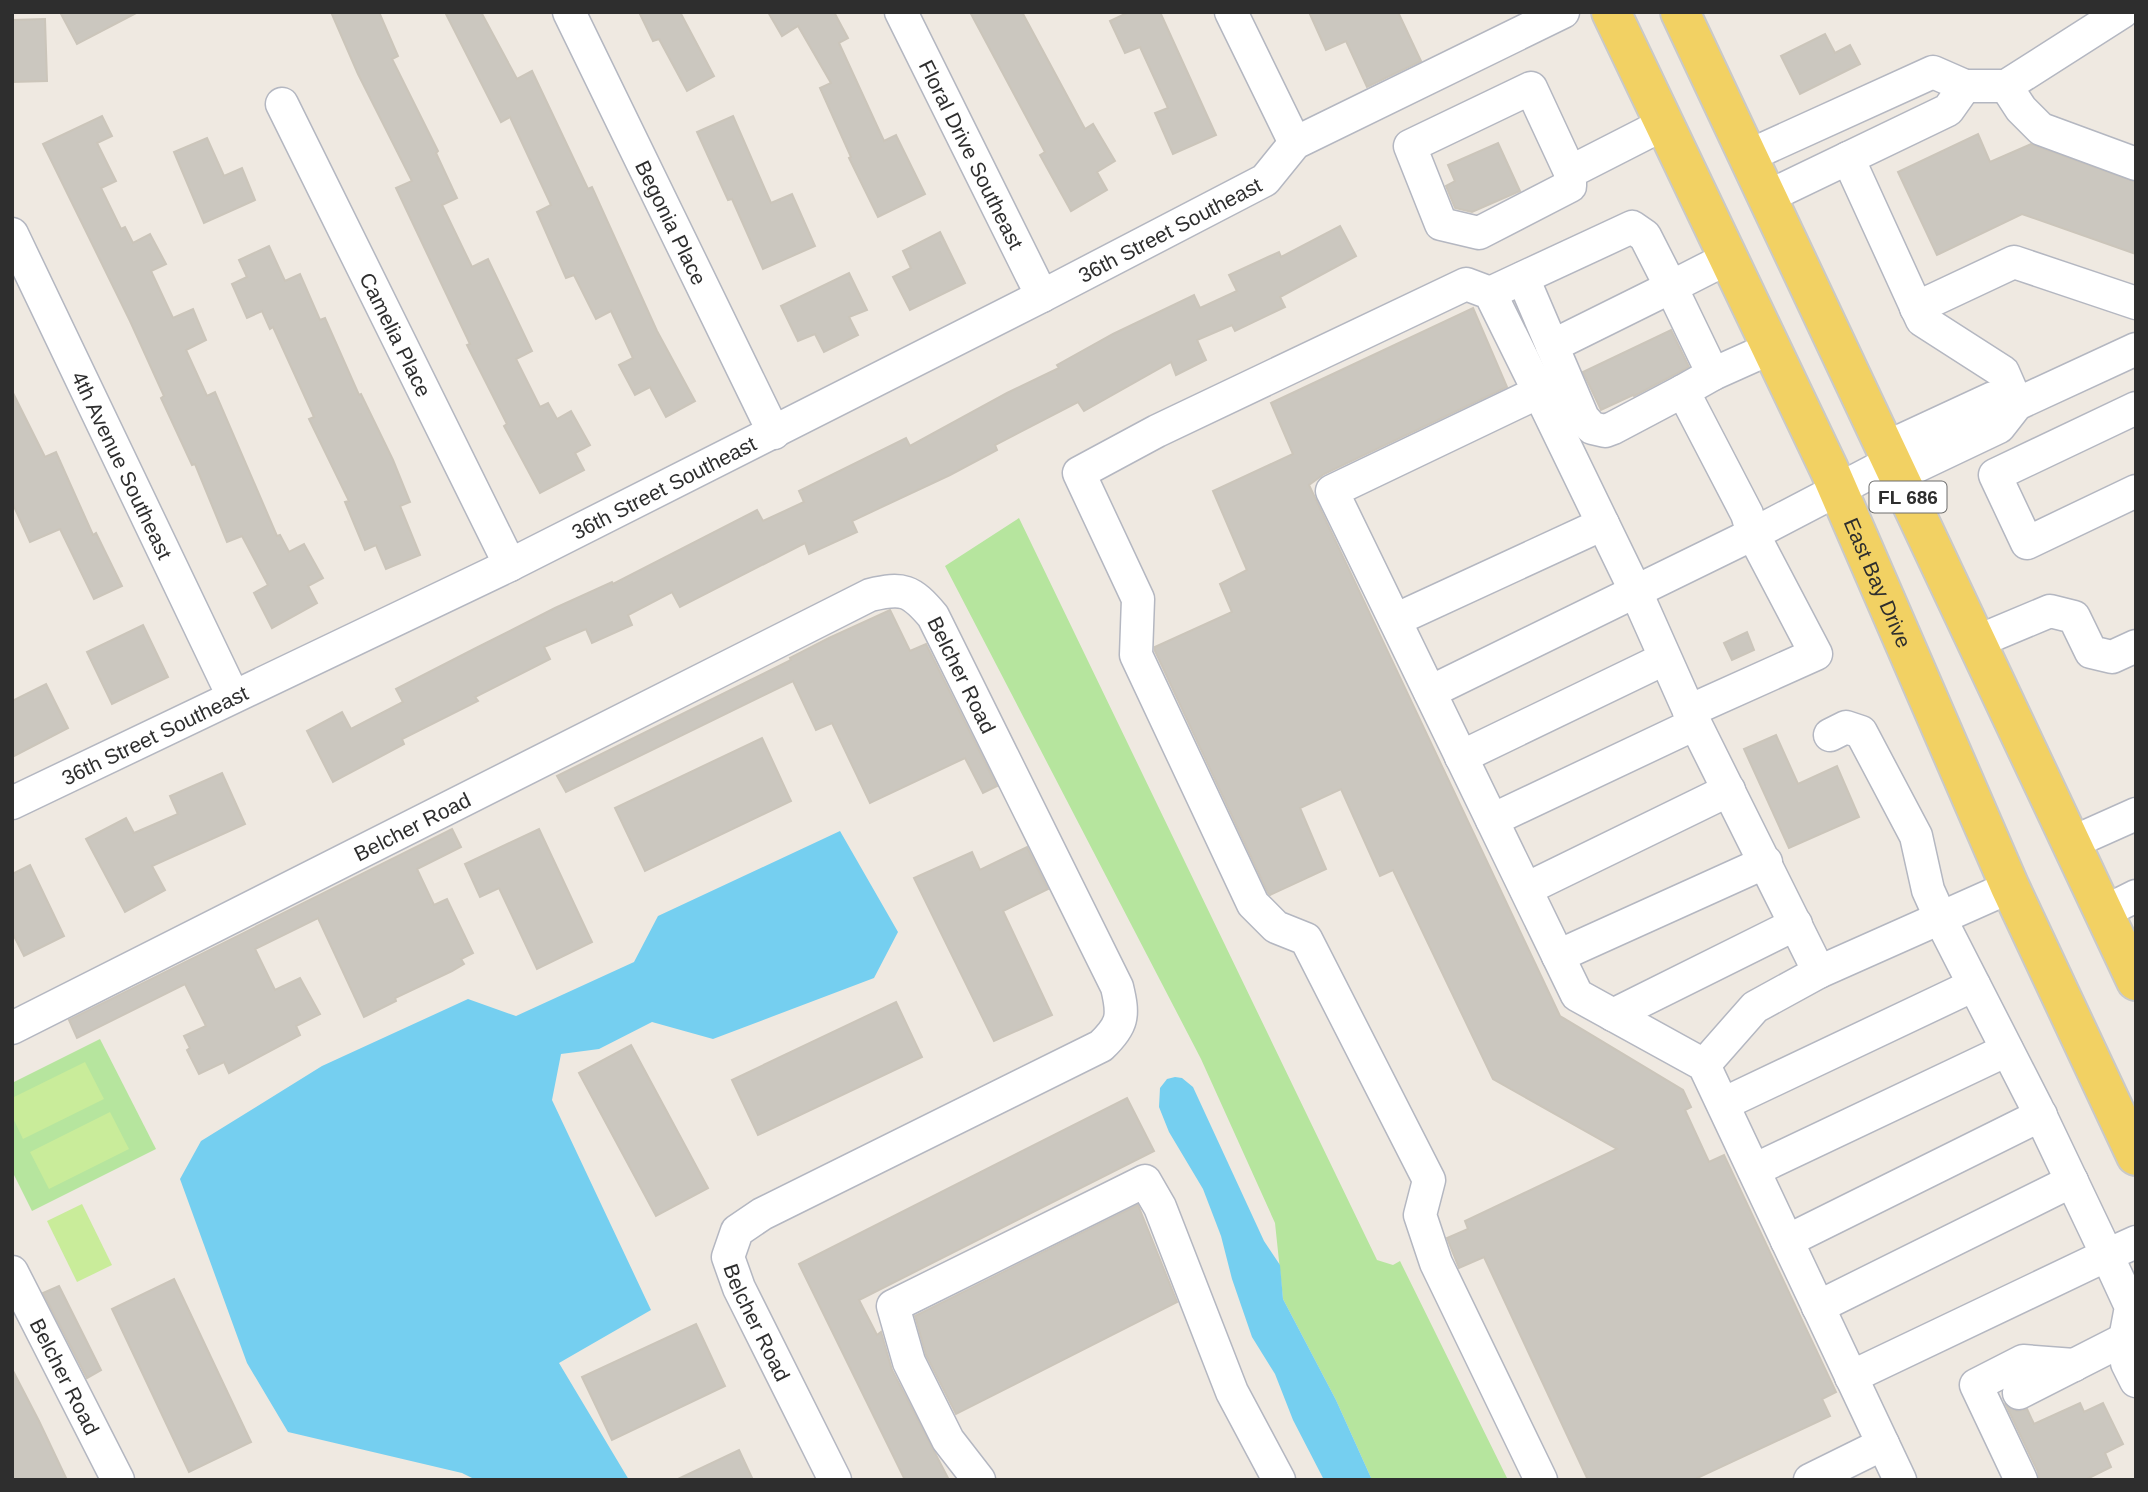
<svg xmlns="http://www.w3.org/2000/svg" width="2148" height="1492" font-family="Helvetica,sans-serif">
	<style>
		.green { fill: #b6e59e }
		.pitch { fill: #c9ec9a }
		.water { fill: #75cff0 }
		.building { fill: #cbc7bf; stroke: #cbc5ba; stroke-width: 2 }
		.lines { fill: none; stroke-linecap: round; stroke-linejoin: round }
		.minor-casing { stroke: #b4b7c1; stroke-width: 35 }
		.major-casing { stroke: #c9c9c9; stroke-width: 42 }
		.minor { stroke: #fff; stroke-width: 32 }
		.major { stroke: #f2d163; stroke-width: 38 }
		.labels { text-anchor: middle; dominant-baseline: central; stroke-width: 6; stroke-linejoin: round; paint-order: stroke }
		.shield { fill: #fff; stroke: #6d6d6d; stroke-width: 2 }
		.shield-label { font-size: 19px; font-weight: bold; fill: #2e2e2e }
		.street-label { font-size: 21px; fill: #2e2e2e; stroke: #fff }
	</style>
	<rect width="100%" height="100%" fill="#efe9e1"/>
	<g class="green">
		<path d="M1019,518L1377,1260L1393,1265L1400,1261L1508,1480H1372L1336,1400L1283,1299L1275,1223L1201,1059L945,566Z"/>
		<path d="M100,1039L156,1149L32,1211L12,1171V1083Z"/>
	</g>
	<g class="pitch">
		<path d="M85,1062L104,1099L23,1139L12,1116V1098Z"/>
		<path d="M110,1112L129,1149L49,1189L30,1152Z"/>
		<path d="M82,1204L112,1265L77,1282L47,1221Z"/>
	</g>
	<g class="water">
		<path d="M840,831L898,932L874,978L713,1039L652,1022L599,1049L561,1054L552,1100L651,1310L559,1363L629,1480H476L462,1473L288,1432L247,1363L180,1179L201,1141L322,1066L468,999L516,1016L634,962L658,916Z"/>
		<path d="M1175,1077L1182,1078L1193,1087L1264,1241L1280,1265L1283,1299L1336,1400L1372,1480H1324L1293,1420L1275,1374L1252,1337L1232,1279L1221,1236L1203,1189L1169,1132L1159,1107L1160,1088L1167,1079Z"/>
	</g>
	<g class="building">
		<path d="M60,12H138L77,44Z"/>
		<path d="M331,12H379L398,56L392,59L438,151L436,153L457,198L442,205L472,267L488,259L532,351L516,359L540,407L548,403L557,419L571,411L590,445L575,453L584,470L540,493L504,426L507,424L467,345L470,344L396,188L412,181L358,74Z"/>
		<path d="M445,12H481L517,79L532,71L588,189L592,187L657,331L695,401L666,417L650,387L635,395L619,365L633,358L611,311L596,319L574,275L566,278L537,212L551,205L510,117L501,122Z"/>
		<path d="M639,12H680L714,76L687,91L659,39L653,41Z"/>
		<path d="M768,12H834L848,38L839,43L884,141L896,135L925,194L878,217L849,158L851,157L820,88L831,83L798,26L782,36Z"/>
		<path d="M970,12H1022L1085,129L1093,124L1115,161L1097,172L1107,190L1071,211L1040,155L1045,152Z"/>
		<path d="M1129,12H1160L1216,135L1173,154L1155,113L1168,108L1140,47L1125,53L1110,21Z"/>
		<path d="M1309,12H1398L1421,61L1367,87L1346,41L1326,50Z"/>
		<path d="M45,19L47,81L12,82V20Z"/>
		<path d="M1825,34L1835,53L1850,45L1860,64L1800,94L1781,56Z"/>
		<path d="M102,116L112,136L97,143L116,181L101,188L121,229L125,227L133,243L150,234L166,264L151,271L173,318L193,309L206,340L186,350L207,396L215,392L277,536L280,535L289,552L304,544L323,578L308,586L317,603L272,628L254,593L268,585L242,536L227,542L195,464L192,465L161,398L164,396L130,321L43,144Z"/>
		<path d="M733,116L771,203L792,194L815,246L763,269L732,199L728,200L697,132Z"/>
		<path d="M1978,134L1990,162L2031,144L2136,182V254L2022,214L1937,255L1898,172Z"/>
		<path d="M207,138L224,176L242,168L255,200L204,223L174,152Z"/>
		<path d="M1498,143L1520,191L1472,212L1455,208L1446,186L1455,181L1448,165Z"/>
		<path d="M1340,226L1356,256L1280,297L1285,307L1235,331L1232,325L1197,340L1206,360L1176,375L1171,362L1084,411L1078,402L995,445L997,450L950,475L852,521L857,532L809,554L805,543L680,607L672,592L628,615L632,625L592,643L586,629L544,647L550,659L475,697L478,701L402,739L404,744L333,782L307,731L342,712L351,729L403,702L396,689L476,648L555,608L612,582L613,584L757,510L763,521L804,502L799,491L906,438L910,446L1007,393L1059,368L1057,365L1113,334L1194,295L1200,308L1237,291L1229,275L1279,252L1281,257Z"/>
		<path d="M940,232L965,283L910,310L893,277L911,268L903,251Z"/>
		<path d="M269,246L285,281L300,274L320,320L325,318L359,395L361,394L393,460L410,502L400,506L420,555L386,569L376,545L365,550L345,502L349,501L309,419L314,417L273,327L270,329L262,311L247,318L232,284L247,277L239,260Z"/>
		<path d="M849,273L867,310L849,317L858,335L824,352L815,334L798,341L781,306Z"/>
		<path d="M1473,308L1507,387L1324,474L1309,485L1560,1016L1683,1090L1691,1107L1685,1110L1709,1162L1724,1155L1836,1392L1822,1399L1830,1416L1693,1480H1588L1484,1257L1459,1268L1447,1238L1468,1229L1465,1221L1617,1149L1493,1079L1393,870L1380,876L1341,789L1300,808L1326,869L1270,895L1268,893L1155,651V647L1232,612L1220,584L1247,570L1213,491L1293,454L1271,403Z"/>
		<path d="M1671,330L1689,367L1634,396L1633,395L1601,410L1583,372Z"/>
		<path d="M12,391L45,457L56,452L93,535L96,533L122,586L94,599L60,529L30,542L12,502Z"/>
		<path d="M890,610L910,651L926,644L997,786L983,793L965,758L870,803L832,723L816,730L793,681L566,792L557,776L791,660L790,658L829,638Z"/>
		<path d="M143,625L168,677L112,704L87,652Z"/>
		<path d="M1747,632L1754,650L1732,660L1724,643Z"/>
		<path d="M46,684L68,728L12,757V701Z"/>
		<path d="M1776,735L1798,784L1837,766L1859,817L1789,848L1744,749Z"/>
		<path d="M762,738L791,801L645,871L615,808Z"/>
		<path d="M222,773L245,824L152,866L165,890L125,912L86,839L126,818L134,833L178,814L170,796Z"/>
		<path d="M452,829L461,847L417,869L434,905L447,899L473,953L461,959L464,964L452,971L395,998L396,1001L364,1017L318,918L255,949L275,990L300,978L320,1014L296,1026L300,1035L229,1073L224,1062L199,1074L187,1050L190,1048L184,1036L206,1026L185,984L77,1038L69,1020Z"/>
		<path d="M539,829L592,942L537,969L499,888L480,897L465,864Z"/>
		<path d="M1027,847L1048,889L1003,911L1052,1015L994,1041L914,878L972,852L980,870Z"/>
		<path d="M30,865L64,936L24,956L12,932V874Z"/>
		<path d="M896,1002L922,1057L758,1135L732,1080Z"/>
		<path d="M631,1045L708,1188L656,1216L579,1073Z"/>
		<path d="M1127,1098L1154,1151L859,1300L877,1335L881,1332L892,1370L949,1480H905L799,1264Z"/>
		<path d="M1138,1205L1177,1302L956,1414L926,1355L915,1316Z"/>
		<path d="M174,1279L251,1442L189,1472L112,1309Z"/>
		<path d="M59,1286L101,1370L87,1378L43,1293Z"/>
		<path d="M696,1324L725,1386L612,1440L582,1377Z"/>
		<path d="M12,1369L39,1421L67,1480H12Z"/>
		<path d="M2080,1403L2084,1412L2103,1403L2123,1444L2105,1453L2111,1467L2085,1480H2039L2038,1472L2006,1405L2017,1411L2027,1409L2034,1424Z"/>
		<path d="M739,1450L753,1480H676Z"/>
	</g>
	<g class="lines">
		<g class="minor-casing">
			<g id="minor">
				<path id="s1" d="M569,12L774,433"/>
				<path id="s2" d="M901,12L1042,296"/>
				<path d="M1231,12L1295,143"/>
				<path d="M1965,86H2006L2122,12"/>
				<path d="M2006,86L2021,109L2041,129L2136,164"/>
				<path id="s3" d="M282,104L510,565"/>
				<path d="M1748,156L1933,72L1965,86L1948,110L1767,197"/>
				<path d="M1848,158L1922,320L2003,372L2017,404"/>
				<path d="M1570,172V186L1479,233L1441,224L1410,146L1531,88L1570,172L1664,124"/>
				<path id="s4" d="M12,234L233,696"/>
				<path d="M1523,278L1583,418L1592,428L1605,431L1613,428L1683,391"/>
				<path d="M1490,293L1632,227L1645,236L1671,287L1552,346"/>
				<path d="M1916,308L2014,262L2136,303"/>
				<path d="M1713,374L1671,287L1728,258"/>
				<path d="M1539,392L1636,592L1689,711L1816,654L1753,534L1891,462"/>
				<path d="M2136,408L1995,475L2027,543L2136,491"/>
				<path d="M1885,448L1993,398L2017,404"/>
				<path d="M1898,475L1999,427L2017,404L2136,349"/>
				<path d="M1395,620L1603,524"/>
				<path d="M1976,642L2050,611L2074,617L2091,652L2112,657L2136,646"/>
				<path d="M1430,692L1753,534L1747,514L1683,391L1713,374L1771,348"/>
				<path d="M1689,711L1819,972L2010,887"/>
				<path d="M1830,735L1846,727L1861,732L1916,836L1928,890L1946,930L2036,1106L2107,1255L1851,1377"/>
				<path d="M1461,757L1664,659"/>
				<path id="s5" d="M12,803L510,565L1042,296L1265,180L1295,143L1563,12"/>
				<path d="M1492,820L1695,724"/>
				<path d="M2071,843L2136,814"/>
				<path d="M1526,889L1729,790"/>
				<path d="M2104,912L2136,896"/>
				<path d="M1558,956L1766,862"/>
				<path d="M1613,1015L1796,924"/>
				<path id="s6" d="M12,1028L870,595C903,587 911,590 933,616L1117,987C1124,1016 1123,1025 1101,1046L762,1214L737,1231L728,1257L739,1288L835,1480"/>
				<path d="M1704,1065L1755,1007L1819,972"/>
				<path d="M1723,1104L1974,985"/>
				<path d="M1754,1170L2007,1050"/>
				<path d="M1787,1241L2041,1115"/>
				<path d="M2136,1242L2107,1255L2131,1307L2125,1339L2127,1363L2136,1381"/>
				<path id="s7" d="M12,1272L118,1480"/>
				<path d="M1818,1307L2072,1181"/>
				<path d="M2019,1393L2125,1339"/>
				<path d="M979,1480L948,1440L909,1362L893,1306L1145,1181L1160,1207L1232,1392L1279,1480"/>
				<path d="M1541,1480L1436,1263L1420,1215L1429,1180L1306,939L1276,927L1253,904L1136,655L1138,599L1079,473L1157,431L1466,284L1490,293L1539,392L1332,491L1577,995L1704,1065L1900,1480"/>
				<path d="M1810,1480L1883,1444"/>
				<path d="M2021,1480L1976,1385L2023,1361L2074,1365"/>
			</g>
		</g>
		<g class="major-casing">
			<g id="major">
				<path id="s8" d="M1611,12L1829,469L2010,887L2136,1156"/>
				<path d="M1680,12L2136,981"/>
			</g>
		</g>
		<use href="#minor" class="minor"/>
		<use href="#major" class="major"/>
	</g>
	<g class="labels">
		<rect class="shield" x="1869.5" y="481.5" width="77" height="31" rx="5"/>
		<g class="shield-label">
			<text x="1908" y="497">FL 686</text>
		</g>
		<g class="street-label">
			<text stroke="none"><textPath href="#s2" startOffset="159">Floral Drive Southeast</textPath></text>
			<text stroke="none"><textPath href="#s1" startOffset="234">Begonia Place</textPath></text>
			<text stroke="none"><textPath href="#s5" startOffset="1292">36th Street Southeast</textPath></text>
			<text stroke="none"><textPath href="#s3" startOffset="257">Camelia Place</textPath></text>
			<text stroke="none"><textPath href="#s4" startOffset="256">4th Avenue Southeast</textPath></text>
			<text stroke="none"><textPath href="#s5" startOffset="724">36th Street Southeast</textPath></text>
			<text stroke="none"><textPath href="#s8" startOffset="630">East Bay Drive</textPath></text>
			<text stroke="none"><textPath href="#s6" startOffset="1099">Belcher Road</textPath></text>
			<text stroke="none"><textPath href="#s5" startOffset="158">36th Street Southeast</textPath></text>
			<text stroke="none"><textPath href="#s6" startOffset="448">Belcher Road</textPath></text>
			<text stroke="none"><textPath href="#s6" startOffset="2021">Belcher Road</textPath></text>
			<text stroke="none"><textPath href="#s7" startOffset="117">Belcher Road</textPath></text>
		</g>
	</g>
	<rect width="2148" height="1492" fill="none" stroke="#2e2e2e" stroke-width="28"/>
</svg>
